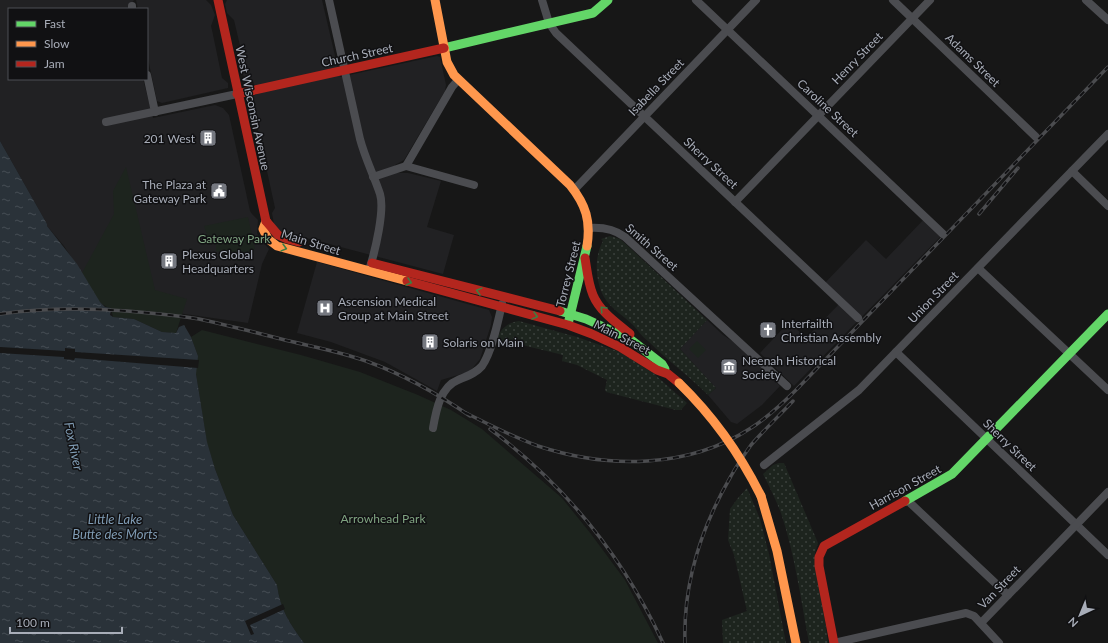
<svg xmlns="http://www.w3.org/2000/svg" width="1108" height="643" font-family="Lato,sans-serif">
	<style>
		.built { fill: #212123 }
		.grass { fill: url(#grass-dots) }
		.green { fill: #1d241e }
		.water { fill: url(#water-ripples) }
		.pier { fill: #171717 }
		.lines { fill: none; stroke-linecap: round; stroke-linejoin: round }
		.street { stroke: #4b4c50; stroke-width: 8 }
		.fast { stroke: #63d668; stroke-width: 9 }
		.slow { stroke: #ff974d; stroke-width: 9 }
		.jam { stroke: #b3261e; stroke-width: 9 }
		.rail-casing { stroke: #4b4c4f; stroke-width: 3.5 }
		.rail { stroke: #111113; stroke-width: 2; stroke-dasharray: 6; stroke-linecap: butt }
		.slow-bridge { stroke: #ff974d; stroke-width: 9 }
		.oneway { stroke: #3e7d42 }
		.labels { text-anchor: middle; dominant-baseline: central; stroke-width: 3; stroke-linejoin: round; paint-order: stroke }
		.street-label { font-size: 12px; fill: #a8adb8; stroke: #111113 }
		.poi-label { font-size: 12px; fill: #a8adb8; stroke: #111113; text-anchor: start }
		.park-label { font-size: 12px; fill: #7fa381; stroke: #111113 }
		.water-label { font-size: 13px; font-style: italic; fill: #7f9bb3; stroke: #111113 }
	</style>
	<defs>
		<pattern id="grass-dots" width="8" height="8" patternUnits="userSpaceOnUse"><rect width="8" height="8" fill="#1d241e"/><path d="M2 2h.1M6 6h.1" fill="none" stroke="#3b413d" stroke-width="1.8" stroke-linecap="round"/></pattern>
		<pattern id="water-ripples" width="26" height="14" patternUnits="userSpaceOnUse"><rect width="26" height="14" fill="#2a3239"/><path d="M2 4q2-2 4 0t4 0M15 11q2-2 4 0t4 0" fill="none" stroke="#464d54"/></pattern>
	</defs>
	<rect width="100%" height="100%" fill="#171717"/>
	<g class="built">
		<path d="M0,0H134L128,9H9V79H143L153,118L215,105L223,108L229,115L250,211L252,214L258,220L257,233L260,239L269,249L262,264L248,323L100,302L64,246L47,226V224L0,141Z"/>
		<path d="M136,0H206L211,5L215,15L211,26L212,30L222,78L228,83V88L162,103L157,101L147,54V9H138Z"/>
		<path d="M227,0H322L340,77L437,56L440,57L446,85L445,91L404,160L395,165L397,173H408L441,181L427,227L454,235L443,274L280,231L274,224L272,213L275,208L252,102L253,96L257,94L253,81L247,80L243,75V72L245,67L234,20L227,13L225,4Z"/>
		<path d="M926,217L943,234L794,386L760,353L789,322L806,338L841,302L823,285L866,240L886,259Z"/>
		<path d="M317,262L489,310L492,317L491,325L480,359L471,370L465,373L441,380L437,391L385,362L331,342L297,333Z"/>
		<path d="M707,320L723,335L740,346L780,386L762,405L737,424L731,422L708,395L716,388L680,349Z"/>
	</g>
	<g class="grass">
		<path d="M610,236L620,239L629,247L707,320L680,349L716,388L708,395C689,376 667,360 648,341C642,337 638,330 633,325C624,316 611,309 604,297C595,281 594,257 603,241L601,239Z"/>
		<path d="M519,321L577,337L620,352L653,373L687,403L681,410H676L606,392L605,389L607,380L577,365L562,361L563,355L510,342L509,348L497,345C496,332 507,322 519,321Z"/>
		<path d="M779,463H784L818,543L815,553L828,643H809C801,600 795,555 781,513C776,500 769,486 763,474L773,465Z"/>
		<path d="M747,488L760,519L769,554L786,643H723L722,620L747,611L734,555L728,540L730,509L738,498Z"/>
	</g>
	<g class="green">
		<path d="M126,167L155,290L187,299L176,333L162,332L134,319L113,317L111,308C97,306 89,285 82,273L114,214L113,191Z"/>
		<path d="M248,217L255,249L240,261L226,259L224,256L225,253L216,251V241L208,238L204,226Z"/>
		<path d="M202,330L301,355L360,372L418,395L451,410L482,429L562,498L591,534L625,580L658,643H304C290,624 280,609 277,585L233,515L215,469L207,443L196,374L0,345L198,356L191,337Z"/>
		<path d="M697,341L706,350L698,358L689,349Z"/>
	</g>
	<path class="water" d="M0,141L47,224V226L77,264L100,302L105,307L111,308L110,315L113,317L134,319L162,332L176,333L179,327L184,325L191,337L198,356L196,374L207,442L215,469L233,515L277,585C280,609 290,624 304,643H0Z"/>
	<g class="pier">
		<path d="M0,347L65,351V348L75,349V352L199,360L198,368L75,358L74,360L64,359V357L0,353Z"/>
		<path d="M283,604L285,609L250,625L254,634L251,635L245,621Z"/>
	</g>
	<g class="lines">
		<g class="street">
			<path d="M329,0L360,139C365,158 374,176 380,194C385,210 375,251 370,267"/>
			<path d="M542,0L549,23L556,33L858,318"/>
			<path d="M696,0L943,234"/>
			<path d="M893,0L1036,137"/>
			<path d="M1086,0L1108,20"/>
			<path d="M132,6V9"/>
			<path d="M147,75L155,112"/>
			<path d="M106,122L237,94"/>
			<path d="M406,166L474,185"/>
			<path d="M1072,171L1108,206"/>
			<path d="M373,177L406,166L452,87L458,80"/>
			<path d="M574,190L756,0"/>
			<path d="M735,202L930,0"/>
			<path d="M589,228C603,227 614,229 625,237L787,386"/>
			<path d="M978,268L1108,390"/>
			<path d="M896,352L1108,555"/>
			<path d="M433,428C436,411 440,387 458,380C467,376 475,374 482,366C492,352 498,321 502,304"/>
			<path d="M764,465L859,390L1108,134"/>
			<path d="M907,500L1008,595"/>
			<path d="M981,623L1108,492"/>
			<path d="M834,643L966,613L974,616L999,643"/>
		</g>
		<g class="fast">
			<path d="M444,48L593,13L608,0"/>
			<path d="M560,311L586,319L630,339L662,364L665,369"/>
			<path d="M568,324L587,246"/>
			<path d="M905,501L952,474L1108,314"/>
		</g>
		<g class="slow">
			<path d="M435,0L447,62L454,75L570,185C586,205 591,221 587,246"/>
			<path d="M266,221L263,229L268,239L277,246L407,281"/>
			<path d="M761,496L777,551L796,643"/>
		</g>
		<g class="jam">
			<path d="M218,0L266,221"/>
			<path d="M237,94L444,48"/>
			<path d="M266,221L278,235L287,239L299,242"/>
			<path d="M585,258C587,270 588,283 593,295C600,312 617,323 630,334"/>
			<path d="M372,263L560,311"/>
			<path d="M407,281L568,325L592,334L620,347L657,370L668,374L679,383"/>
			<path d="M834,643L819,566V557L824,546L905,501"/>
		</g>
		<g class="rail-casing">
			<g id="rail">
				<path d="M979,214L1018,168"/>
				<path d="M0,314C42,308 85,308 127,311C151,313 175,315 199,319C227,325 254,332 281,339C309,346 338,351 366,361C402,374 438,394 470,416"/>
				<path d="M466,413C490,425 513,437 538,446C608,469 688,469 751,428C768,417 783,403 797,389L1108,67"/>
				<path d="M490,429C565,485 624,558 663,643"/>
				<path d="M685,643C683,584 702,526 731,476C737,465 744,455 751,445C764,430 779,416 793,401"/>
			</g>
		</g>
		<use href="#rail" class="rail"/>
		<path class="slow-bridge" d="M679,383C714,417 739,452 761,496"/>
	</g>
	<defs><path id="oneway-chevron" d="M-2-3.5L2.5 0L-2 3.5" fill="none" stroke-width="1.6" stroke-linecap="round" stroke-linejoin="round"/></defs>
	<g class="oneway">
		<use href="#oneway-chevron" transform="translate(284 248) rotate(15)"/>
		<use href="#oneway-chevron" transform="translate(409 282) rotate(15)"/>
		<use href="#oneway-chevron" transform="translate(479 291) rotate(-165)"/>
		<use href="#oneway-chevron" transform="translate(603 309) rotate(-133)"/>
		<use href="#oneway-chevron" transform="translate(535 316) rotate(15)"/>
	</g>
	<defs>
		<g id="building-square" transform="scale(0.9)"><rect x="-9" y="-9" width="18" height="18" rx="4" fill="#757880" stroke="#111113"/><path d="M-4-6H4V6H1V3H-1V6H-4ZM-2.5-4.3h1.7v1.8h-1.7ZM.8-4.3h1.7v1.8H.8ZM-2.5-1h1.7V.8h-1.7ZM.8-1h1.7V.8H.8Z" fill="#fff"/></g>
		<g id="civic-square" transform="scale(0.9)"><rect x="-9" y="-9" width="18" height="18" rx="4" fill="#757880" stroke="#111113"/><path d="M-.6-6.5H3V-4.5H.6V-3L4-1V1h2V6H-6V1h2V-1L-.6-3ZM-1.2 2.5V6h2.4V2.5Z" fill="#fff"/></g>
		<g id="hospital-square" transform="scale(0.9)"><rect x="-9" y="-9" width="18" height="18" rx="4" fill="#757880" stroke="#111113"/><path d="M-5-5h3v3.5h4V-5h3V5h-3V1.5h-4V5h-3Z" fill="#fff"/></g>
		<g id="church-square" transform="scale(0.9)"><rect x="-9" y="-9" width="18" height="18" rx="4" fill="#757880" stroke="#111113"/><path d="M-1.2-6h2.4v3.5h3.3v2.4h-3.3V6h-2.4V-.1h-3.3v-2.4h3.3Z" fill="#fff"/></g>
		<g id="museum-square" transform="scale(0.9)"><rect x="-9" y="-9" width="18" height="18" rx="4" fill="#757880" stroke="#111113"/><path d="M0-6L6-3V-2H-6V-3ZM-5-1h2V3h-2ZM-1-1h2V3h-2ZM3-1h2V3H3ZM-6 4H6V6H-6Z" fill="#fff"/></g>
	</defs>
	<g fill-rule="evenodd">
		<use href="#building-square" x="208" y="138"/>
		<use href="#civic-square" x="219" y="191"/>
		<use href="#building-square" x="169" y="261"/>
		<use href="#hospital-square" x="325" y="308"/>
		<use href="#church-square" x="768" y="330"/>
		<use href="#building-square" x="430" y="342"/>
		<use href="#museum-square" x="729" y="367"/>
	</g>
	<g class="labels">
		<g class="street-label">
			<text transform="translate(357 55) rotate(-12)">Church Street</text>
			<text transform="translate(857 58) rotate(-46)">Henry Street</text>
			<text transform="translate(973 60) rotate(44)">Adams Street</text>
			<text transform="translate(656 87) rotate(-46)">Isabella Street</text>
			<text transform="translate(253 108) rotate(78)">West Wisconsin Avenue</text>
			<text transform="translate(828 108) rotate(43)">Caroline Street</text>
			<text transform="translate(711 163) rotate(43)">Sherry Street</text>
			<text transform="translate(311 242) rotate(17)">Main Street</text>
			<text transform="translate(652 247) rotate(41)">Smith Street</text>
			<text transform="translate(568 274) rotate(-76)">Torrey Street</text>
			<text transform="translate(933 297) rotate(-46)">Union Street</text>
			<text transform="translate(622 337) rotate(27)">Main Street</text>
			<text transform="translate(1010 445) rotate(44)">Sherry Street</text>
			<text transform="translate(905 487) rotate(-29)">Harrison Street</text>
			<text transform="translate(999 587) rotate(-46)">Van Street</text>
		</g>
		<g class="poi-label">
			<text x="195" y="138" text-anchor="end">201 West</text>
			<text x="206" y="184" text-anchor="end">The Plaza at<tspan x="206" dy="14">Gateway Park</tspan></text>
			<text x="182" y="254">Plexus Global<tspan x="182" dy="14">Headquarters</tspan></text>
			<text x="338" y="301">Ascension Medical<tspan x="338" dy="14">Group at Main Street</tspan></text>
			<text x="781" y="323">Interfailth<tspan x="781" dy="14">Christian Assembly</tspan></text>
			<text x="443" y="342">Solaris on Main</text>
			<text x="742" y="360">Neenah Historical<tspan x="742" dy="14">Society</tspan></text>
		</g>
		<g class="park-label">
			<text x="234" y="238">Gateway Park</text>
			<text x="383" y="518">Arrowhead Park</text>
		</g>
		<g class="water-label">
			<text transform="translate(74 446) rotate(78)">Fox River</text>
			<text x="115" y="519">Little Lake<tspan x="115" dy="15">Butte des Morts</tspan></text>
		</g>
	</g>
	<rect x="8" y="8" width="140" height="72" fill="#111113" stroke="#4d4f55"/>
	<rect x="16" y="21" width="20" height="6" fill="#63d668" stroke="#4d4f55"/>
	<text x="44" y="28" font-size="12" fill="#a8adb8">Fast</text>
	<rect x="16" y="41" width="20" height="6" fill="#ff974d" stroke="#4d4f55"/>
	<text x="44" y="48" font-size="12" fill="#a8adb8">Slow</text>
	<rect x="16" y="61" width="20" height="6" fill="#b3261e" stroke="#4d4f55"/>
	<text x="44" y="68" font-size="12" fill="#a8adb8">Jam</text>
	<g transform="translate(1080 615) rotate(224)" stroke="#111113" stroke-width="3" paint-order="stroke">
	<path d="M0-3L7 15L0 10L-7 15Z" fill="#a8adb8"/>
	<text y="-6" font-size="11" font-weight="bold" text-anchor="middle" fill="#a8adb8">N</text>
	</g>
	<path d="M10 627v6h112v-6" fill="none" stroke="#a8adb8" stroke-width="2"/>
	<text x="16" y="627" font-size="12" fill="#a8adb8" stroke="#111113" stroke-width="3" paint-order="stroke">100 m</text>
</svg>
